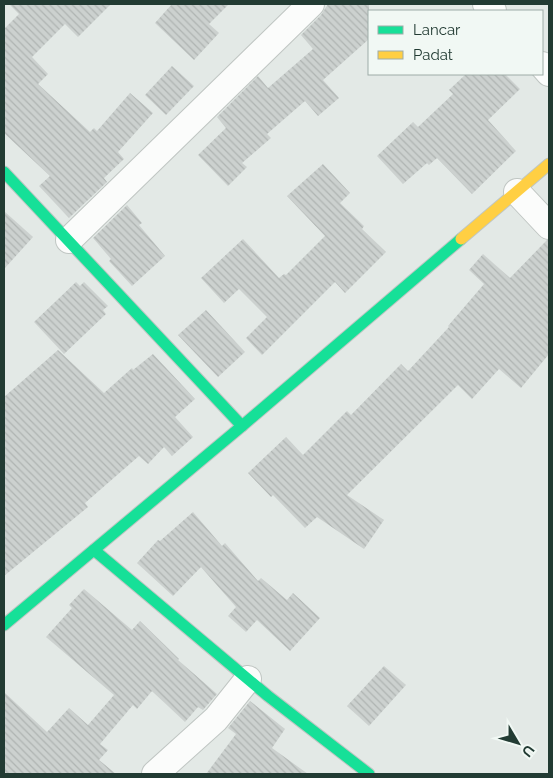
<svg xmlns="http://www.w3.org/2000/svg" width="553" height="778" font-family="Raleway,sans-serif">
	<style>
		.building { fill: url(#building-back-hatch) }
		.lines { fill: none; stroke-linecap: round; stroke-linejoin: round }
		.street-casing { stroke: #c0c6c3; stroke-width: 28 }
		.fast-casing { stroke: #bfc6c3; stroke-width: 13 }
		.slow-casing { stroke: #bfc6c3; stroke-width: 13 }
		.street { stroke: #fbfcfb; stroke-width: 26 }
		.fast { stroke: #16e098; stroke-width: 11 }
		.slow { stroke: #ffcf43; stroke-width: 11 }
	</style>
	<defs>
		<pattern id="building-back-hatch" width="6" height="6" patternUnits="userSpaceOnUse" patternTransform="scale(1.25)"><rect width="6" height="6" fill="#ccd1cf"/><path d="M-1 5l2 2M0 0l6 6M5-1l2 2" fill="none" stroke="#afb4b2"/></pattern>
	</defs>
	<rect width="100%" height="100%" fill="#e3e9e6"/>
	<g class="building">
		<path d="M9,4H111L78,37L65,24L32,57L48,74L38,84L90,132L94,128L97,131L130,93L153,113L118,152L124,159L104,178L107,182L69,218L39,186L50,176L4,133V29L19,14Z"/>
		<path d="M172,4H229L209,24L219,33L194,60L155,23Z"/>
		<path d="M328,4H369V39L323,80L339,98L318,116L305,101L267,134L271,138L242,163L247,167L228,186L198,155L226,128L217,117L258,76L268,88L313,49L301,35L321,15Z"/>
		<path d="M172,66L194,86L166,115L145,95Z"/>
		<path d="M466,74H505L520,89L488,120L516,151L472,194L437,158L429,165L427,163L403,184L377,156L413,122L418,127L453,94L449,90Z"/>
		<path d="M323,164L350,193L340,203L364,226L362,229L386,252L345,293L335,282L262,355L246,338L267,317L239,289L224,303L201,278L243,239L279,278L284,274L286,275L325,236L287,196Z"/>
		<path d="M127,205L142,223L139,225L165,256L132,286L109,261L111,259L93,238Z"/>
		<path d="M4,211L33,237L4,269Z"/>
		<path d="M547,240L549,241V354L521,388L499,369L472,399L458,385L347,495L384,520L364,549L317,517L305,528L273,495L271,497L248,473L286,437L303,455L347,411L351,415L401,364L408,371L449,327L448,326L484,284L469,270L483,254L510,278Z"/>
		<path d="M76,282L80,286L84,282L108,306L103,310L106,314L64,354L34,322Z"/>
		<path d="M206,310L245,352L218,377L178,335Z"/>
		<path d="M58,350L104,393L132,368L133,370L153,354L195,399L175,417L193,437L172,456L164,447L148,464L139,456L85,503L88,507L4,576V397Z"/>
		<path d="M193,512L222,546L225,543L258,581L261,578L287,600L293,593L320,618L290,651L257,620L246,632L228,616L236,607L201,567L173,596L137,563L158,540L160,541Z"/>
		<path d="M84,589L132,630L140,621L179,659L178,660L217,694L203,710L198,707L185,722L152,691L137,709L133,705L100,744L108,750L99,760L116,774H4V692L47,732L69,708L88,725L114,695L46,637L72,608L69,605Z"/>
		<path d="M384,666L406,685L369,726L347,706Z"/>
		<path d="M250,701L285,729L272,748L308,774H206L236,734L228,728Z"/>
	</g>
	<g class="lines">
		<g class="street-casing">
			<g id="street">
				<path d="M486,4L493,11"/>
				<path d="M542,65L549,73"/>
				<path d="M517,192L549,226"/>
				<path d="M69,240L311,4"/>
				<path d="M155,774L216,719L248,679"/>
			</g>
		</g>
		<g class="fast-casing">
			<g id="fast">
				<path d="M4,172L242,426"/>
				<path d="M94,550L268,696L369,774"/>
				<path d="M4,625L242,426L461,239"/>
			</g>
		</g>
		<g class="slow-casing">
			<path id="slow" d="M461,239L549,164"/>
		</g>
		<use href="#street" class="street"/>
		<use href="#fast" class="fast"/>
		<use href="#slow" class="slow"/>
	</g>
	<rect width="553" height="778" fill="none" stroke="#223b33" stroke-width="10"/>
	<rect x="368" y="10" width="175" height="65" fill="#f1f8f4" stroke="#9eaca7"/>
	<rect x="378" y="26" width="25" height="8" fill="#16e098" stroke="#9eaca7"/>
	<text x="413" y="35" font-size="15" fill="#223b33">Lancar</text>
	<rect x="378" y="51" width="25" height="8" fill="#ffcf43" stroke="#9eaca7"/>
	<text x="413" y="60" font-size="15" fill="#223b33">Padat</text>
	<g transform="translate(518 743) rotate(128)" stroke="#f1f8f4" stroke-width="4" paint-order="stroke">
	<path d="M0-4L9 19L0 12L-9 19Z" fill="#223b33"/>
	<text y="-8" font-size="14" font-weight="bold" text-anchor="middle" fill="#223b33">U</text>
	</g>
</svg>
